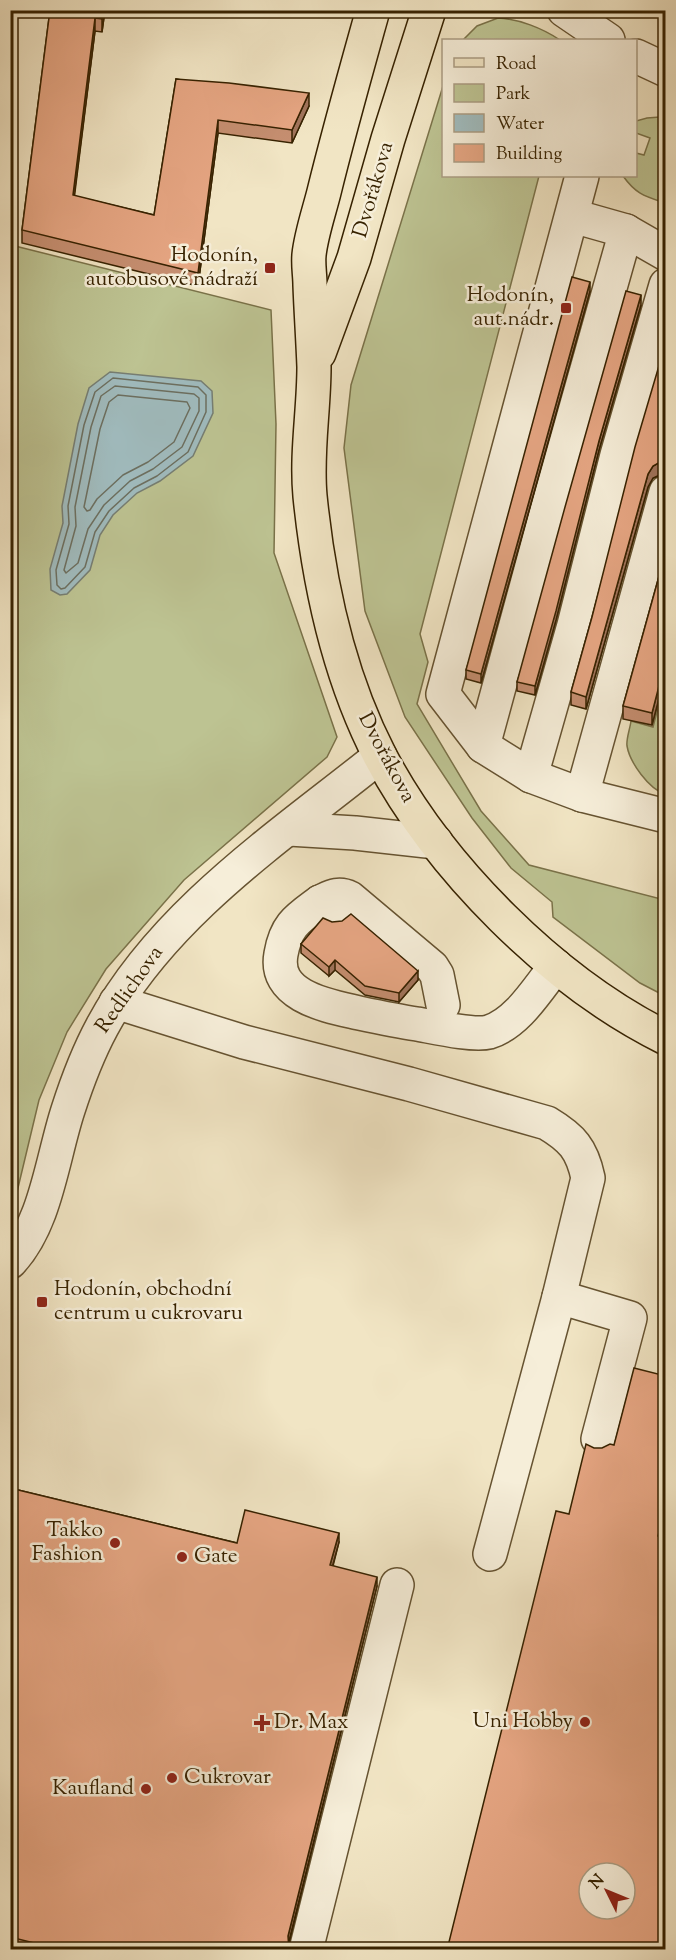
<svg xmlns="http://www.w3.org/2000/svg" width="676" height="1960" font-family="'Sorts Mill Goudy',serif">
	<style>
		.green { fill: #bdc392; stroke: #7a7249; stroke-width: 1.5 }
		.water { fill: #a0bcbf; stroke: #767e73; stroke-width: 1.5 }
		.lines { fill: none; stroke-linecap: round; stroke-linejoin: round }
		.shore { stroke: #6c6f60; stroke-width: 1.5 }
		.minor-casing { stroke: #665331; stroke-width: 36 }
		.major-casing { stroke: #372200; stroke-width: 36 }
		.minor { stroke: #f6eed9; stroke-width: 33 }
		.major { stroke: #f1e5c4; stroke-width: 33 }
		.wall { fill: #c58e70; stroke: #372200; stroke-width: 1.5 }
		.shaded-wall { fill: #a0745b; stroke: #372200; stroke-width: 1.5 }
		.building { fill: #e5a582; stroke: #372200; stroke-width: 1.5; fill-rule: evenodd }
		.poi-dot { fill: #8f2418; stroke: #f6eed9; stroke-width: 2 }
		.labels { text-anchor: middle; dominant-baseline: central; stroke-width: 5; stroke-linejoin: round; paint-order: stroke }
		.street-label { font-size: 21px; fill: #372200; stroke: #f6eed9 }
		.poi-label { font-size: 21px; fill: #372200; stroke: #f6eed9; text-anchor: end }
	</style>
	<rect width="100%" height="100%" fill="#f1e5c4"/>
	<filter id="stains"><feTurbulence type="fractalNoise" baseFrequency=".00333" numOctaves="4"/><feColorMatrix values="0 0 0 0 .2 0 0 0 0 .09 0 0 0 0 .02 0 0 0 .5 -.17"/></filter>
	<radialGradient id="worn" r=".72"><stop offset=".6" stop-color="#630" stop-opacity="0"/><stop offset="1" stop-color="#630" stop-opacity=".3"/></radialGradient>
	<g class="green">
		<path d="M498,18C519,19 542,28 560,40H463L477,26Z"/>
		<path d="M443,86L444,176H539L420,634L428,662L417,704L481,811L529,865L665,900V996L640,983L553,917L552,902L511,868L472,818L405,717L365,611L344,448L351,385Z"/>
		<path d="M660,117L665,119V203C644,196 636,194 623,176H636V153L644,155L650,138L636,133V121L647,118Z"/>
		<path d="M11,245L271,310L276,424L274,553L337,737L327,757L184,880L106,969L67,1032L39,1100L11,1217Z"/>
		<path d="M665,681L666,794H665C649,789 630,763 627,746C626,739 630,729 631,721L653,727Z"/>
	</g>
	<path class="water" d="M110,372L201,381L212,391L213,413L193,456L160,481L137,493L113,515L100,535L90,570L67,594L60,595L51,590L50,569L63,523L62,506L78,424L89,388Z"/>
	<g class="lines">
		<g class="shore">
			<path d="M113,378L198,387L206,395V412L188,452L157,476L134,488L109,511L95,532L85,567L65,588L61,589L57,585L56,570L69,524L68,506L84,425L95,392Z"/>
			<path d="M115,386L194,394L199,398V411L182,447L153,469L130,481L104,505L88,529L78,563L66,573L64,570L76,526L75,507L91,427L101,396Z"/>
			<path d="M118,395L187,402L190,408L174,442L148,462L123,475L97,499L90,510L87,511L84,507L100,429L109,402Z"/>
		</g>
		<g class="minor-casing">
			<g id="minor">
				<path d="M564,10L608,40"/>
				<path d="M636,56L666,70"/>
				<path d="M582,176L443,694L483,746L531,776L582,795L666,816"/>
				<path d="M573,216L626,231L666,254"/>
				<path d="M483,746L547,511L626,231"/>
				<path d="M531,776L574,625L617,455L666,285"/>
				<path d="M582,795L666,492"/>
				<path d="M289,829L355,833L436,842"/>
				<path d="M320,902C331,897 338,892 350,898L432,967L437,975L443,1005"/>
				<path d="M335,913L320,902C297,919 286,925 281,954C273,997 329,1006 359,1013C378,1017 397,1021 417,1024C434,1027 473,1036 489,1032C518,1023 538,988 556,966"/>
				<path d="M116,1002L244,1042L409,1084L547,1123C572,1138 582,1149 588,1178L559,1297L490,1554"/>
				<path d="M10,1262C46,1224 52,1159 68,1110C77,1082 88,1053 102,1027C163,913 282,835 380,756"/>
				<path d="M559,1297L630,1318L598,1439"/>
				<path d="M306,1950L397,1585"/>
			</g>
		</g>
		<g class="major-casing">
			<g id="major">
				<path d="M373,10C356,71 339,131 324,192C319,212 311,235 309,255C308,265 310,275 310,285C311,312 313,340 314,367C314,410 306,453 310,496C319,585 339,677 380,756C439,868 553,982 666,1038"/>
				<path d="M319,353L354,258L388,139L429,10"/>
			</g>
		</g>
		<use href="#minor" class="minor"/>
		<use href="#major" class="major"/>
	</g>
	<g class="wall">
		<path d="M50,10H105L102,32L95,31L74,196L154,215L176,79L309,106L292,143L218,133L198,286L22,243V230Z"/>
		<path d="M590,291L481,683L466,679V670Z"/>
		<path d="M641,305L599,450L556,620L535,695L517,691V682Z"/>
		<path d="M666,342V474H662L653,478L648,487L586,709L571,705V692L592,617Z"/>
		<path d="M666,551V672L652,725L623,719V706Z"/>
		<path d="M301,944L418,980L399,1002L365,995L335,970L329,976L301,953Z"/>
		<path d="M10,1488L237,1543L339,1542L333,1566L377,1586L289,1943V1950H24L10,1946Z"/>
	</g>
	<g class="shaded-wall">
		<path d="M103,10H105L102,32V19Z"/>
		<path d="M95,18V31L73,208V195Z"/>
		<path d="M309,93V106L292,143V130Z"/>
		<path d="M218,120V133L198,286V273Z"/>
		<path d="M590,282V291L481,683V674Z"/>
		<path d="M641,295V305L599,450L556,620L535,695V686L599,441Z"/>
		<path d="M662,461V474L653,478L648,487L586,709V697L648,474L653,466Z"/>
		<path d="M666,659V672L652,725V713Z"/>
		<path d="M335,960V970L329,976V967Z"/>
		<path d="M418,971V980L399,1002V993Z"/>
		<path d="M666,1506V1515L658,1545V1536Z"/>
		<path d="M339,1533V1542L330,1575V1565Z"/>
		<path d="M377,1577V1586L288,1945V1936Z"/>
	</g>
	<g class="building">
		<path d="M50,10H103L102,19L95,18L73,195L154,215L176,79L229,83L309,93L292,130L218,120L198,273L22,230Z"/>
		<path d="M572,277L590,282L481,674L466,670Z"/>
		<path d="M626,291L641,295L599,441L556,611L535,686L517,682L565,507Z"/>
		<path d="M666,342V461H662L653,466L648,474L586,697L571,692L592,617L635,447Z"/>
		<path d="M666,551V659L652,713L623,706Z"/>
		<path d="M351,914L418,971L399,993L365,986L335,960L329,967L301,944L323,918L332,922L342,921Z"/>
		<path d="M634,1368L666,1376V1506L658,1536L666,1538V1950H447L556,1511L569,1514L586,1444L594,1448H602L610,1444L614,1445ZM589,1873H625V1909H589Z"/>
		<path d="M10,1488L237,1543L245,1510L339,1533L330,1565L377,1577L288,1936L289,1950H62L10,1937Z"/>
	</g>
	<g class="poi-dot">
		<rect x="264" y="262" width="12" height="12" rx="3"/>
		<rect x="560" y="302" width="12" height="12" rx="3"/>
		<rect x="36" y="1296" width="12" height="12" rx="3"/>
		<circle cx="115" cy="1543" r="6"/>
		<circle cx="182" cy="1557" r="6"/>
		<circle cx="585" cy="1722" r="6"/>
		<path d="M259 1714h6v6h6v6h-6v6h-6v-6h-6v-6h6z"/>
		<circle cx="172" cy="1778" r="6"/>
		<circle cx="146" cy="1789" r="6"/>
	</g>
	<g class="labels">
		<g class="street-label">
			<text transform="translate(374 190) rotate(-74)">Dvořákova</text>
			<text transform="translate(386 758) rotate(62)">Dvořákova</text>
			<text transform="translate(130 990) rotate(-55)">Redlichova</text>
		</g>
		<g class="poi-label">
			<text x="258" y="256">Hodonín,<tspan x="258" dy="24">autobusové nádraží</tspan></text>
			<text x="554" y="296">Hodonín,<tspan x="554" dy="24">aut.nádr.</tspan></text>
			<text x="54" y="1290" text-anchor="start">Hodonín, obchodní<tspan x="54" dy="24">centrum u cukrovaru</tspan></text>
			<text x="103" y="1531">Takko<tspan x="103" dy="24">Fashion</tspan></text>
			<text x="194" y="1557" text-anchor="start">Gate</text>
			<text x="573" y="1722">Uni Hobby</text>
			<text x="274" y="1723" text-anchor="start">Dr. Max</text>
			<text x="184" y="1778" text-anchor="start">Cukrovar</text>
			<text x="134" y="1789">Kaufland</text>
		</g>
	</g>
	<rect width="676" height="1960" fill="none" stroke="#f1e5c4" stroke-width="36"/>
	<rect x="12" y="12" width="652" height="1936" fill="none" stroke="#372200" stroke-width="3"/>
	<rect x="18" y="18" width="640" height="1924" fill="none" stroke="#372200" stroke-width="1.5"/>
	<rect x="442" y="39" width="195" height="138" fill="#f6eed9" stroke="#aa9c82" stroke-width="1.5"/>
	<rect x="454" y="58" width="30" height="9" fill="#f1e5c4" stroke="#aa9c82" stroke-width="1.5"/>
	<text x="496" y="69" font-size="18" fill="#372200">Road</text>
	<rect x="454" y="84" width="30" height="18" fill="#bdc392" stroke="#aa9c82" stroke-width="1.5"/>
	<text x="496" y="99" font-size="18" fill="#372200">Park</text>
	<rect x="454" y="114" width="30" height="18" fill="#a0bcbf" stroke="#aa9c82" stroke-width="1.5"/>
	<text x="496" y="129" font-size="18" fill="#372200">Water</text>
	<rect x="454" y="144" width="30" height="18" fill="#e5a582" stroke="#aa9c82" stroke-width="1.5"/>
	<text x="496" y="159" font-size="18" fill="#372200">Building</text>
	<g transform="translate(607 1891) rotate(313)"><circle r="28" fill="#f6eed9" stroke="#aa9c82" stroke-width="1.5"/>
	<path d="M0-4.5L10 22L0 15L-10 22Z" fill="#8f2418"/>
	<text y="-9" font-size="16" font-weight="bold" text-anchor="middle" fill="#372200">N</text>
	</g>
	<rect width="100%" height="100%" filter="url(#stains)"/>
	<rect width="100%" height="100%" fill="url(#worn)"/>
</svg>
